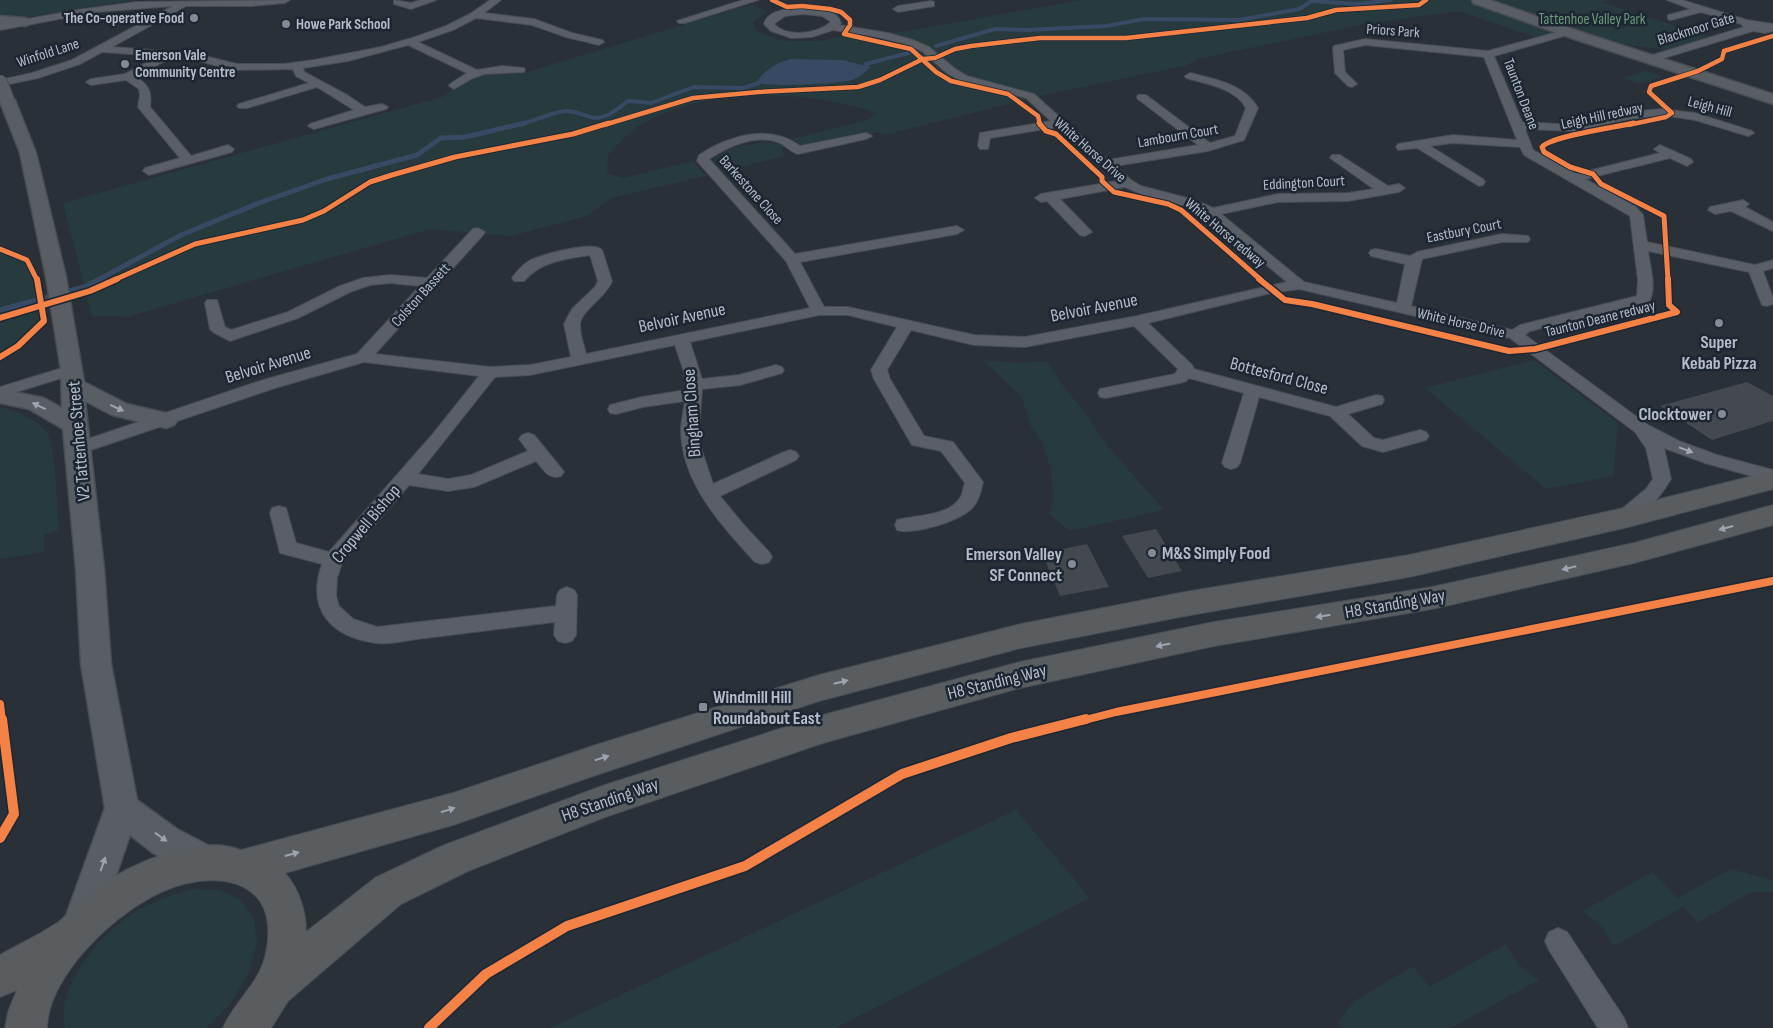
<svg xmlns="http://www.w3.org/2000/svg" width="1773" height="1028" font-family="'Sofia Sans Condensed',sans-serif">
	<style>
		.green { fill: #273a3e }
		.water { fill: #384963 }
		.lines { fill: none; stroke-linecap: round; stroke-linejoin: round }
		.stream-far2 { stroke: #384963; stroke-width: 4 }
		.stream-far1 { stroke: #384963; stroke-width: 5 }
		.stream { stroke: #384963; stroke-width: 5.5 }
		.building { fill: #444950 }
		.street-casing { stroke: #484c53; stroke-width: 2 }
		.secondary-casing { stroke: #484c53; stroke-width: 3 }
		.highway-casing { stroke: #474c53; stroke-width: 2 }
		.street { fill: #5a5e66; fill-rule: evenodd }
		.secondary { fill: #595d64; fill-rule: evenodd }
		.highway { fill: #5a5d60; fill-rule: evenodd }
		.secondary-bridge-casing { stroke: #484c53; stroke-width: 16; stroke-linecap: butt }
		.secondary-bridge { stroke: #595d64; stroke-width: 14 }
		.cycleway-far4-casing { stroke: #1d2633; stroke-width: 6 }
		.cycleway-far3-casing { stroke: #1d2633; stroke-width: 7 }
		.cycleway-far2-casing { stroke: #1d2633; stroke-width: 9 }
		.cycleway-far1-casing { stroke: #1d2633; stroke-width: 11 }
		.cycleway-casing { stroke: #1d2633; stroke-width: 13 }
		.cycleway-far4 { stroke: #f48246; stroke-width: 4.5 }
		.cycleway-far3 { stroke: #f48246; stroke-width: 5 }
		.cycleway-far2 { stroke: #f48246; stroke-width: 6 }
		.cycleway-far1 { stroke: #f48246; stroke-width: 8 }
		.cycleway { stroke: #f48246; stroke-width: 10 }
		.oneway { fill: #9da4b0 }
		.oneway2 { fill: #a2a9b5 }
		.oneway3 { fill: #9ea4af }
		.poi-dot { fill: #848b96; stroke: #1d2633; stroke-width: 2 }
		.labels { text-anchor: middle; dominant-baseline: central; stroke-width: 5; stroke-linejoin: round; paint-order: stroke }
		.far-poi-label { font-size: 15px; font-weight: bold; fill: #b4bcc9; stroke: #1d2633; text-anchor: start }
		.far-park-label { font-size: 15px; fill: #6b9a76; stroke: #1d2633 }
		.far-street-label { font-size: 15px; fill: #b4bcc9; stroke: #1d2633 }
		.street-label { font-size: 18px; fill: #b4bcc9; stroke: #1d2633 }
		.poi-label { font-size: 18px; font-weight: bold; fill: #b4bcc9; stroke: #1d2633; text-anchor: end }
	</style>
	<rect width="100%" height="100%" fill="#2a3038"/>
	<g class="green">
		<path d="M0,0H133L0,22Z"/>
		<path d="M1081,0H1608L1602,2L1716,39L1675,51L1614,43L1582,37L1568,32L1541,39L1459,11L1365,24L1198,59L1185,66L1053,93L884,135L879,132L816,145H802L792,139L868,120L877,113C805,89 709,86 642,124C629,131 618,145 608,155L607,173L623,178L693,161L706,176L611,198L587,216L511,236L430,229L127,317L92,316L63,203L445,96C453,87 462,79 473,73C482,69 517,69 527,72L752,4L767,12L754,21L755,30L776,39L791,41H819L847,35L855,31L870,33L901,32Z"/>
		<path d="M1646,71L1663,77L1639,84L1622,78Z"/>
		<path d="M768,142L782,145L784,156L725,171L714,160C725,145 751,145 768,142Z"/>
		<path d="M0,249L27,260L37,278L44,321L18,346L0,357Z"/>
		<path d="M982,360L1021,363L1046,361L1066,390L1085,412L1106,444L1164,510L1070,531L1049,514L1053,498L1051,469L1042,442L1030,425L1022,397Z"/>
		<path d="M1534,360L1618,423L1613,476L1546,489L1425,388Z"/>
		<path d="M0,407C16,411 37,419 47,433C56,446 57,511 59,530L44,535V552L0,559Z"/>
		<path d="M1016,810L1090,898L836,1028H550Z"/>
		<path d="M1731,869L1773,880V892H1751L1698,923L1683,907L1614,946L1602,927L1583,911L1652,872L1677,898Z"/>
		<path d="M192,889L220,890L241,900L254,918L257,943L249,972L231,1003L207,1028H65C54,989 101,933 132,914C151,902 171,895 192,889Z"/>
		<path d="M1506,944L1518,964L1539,980L1451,1028H1343L1337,1022L1356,1000L1413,966L1429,987Z"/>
	</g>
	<path class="water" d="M791,59L842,60L871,67C865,72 860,77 852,80C839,84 773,87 759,83L758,80C766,69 778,62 791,59Z"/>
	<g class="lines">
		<g class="stream-far2">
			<path d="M936,46L995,29L1027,30L1106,26L1144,19L1239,20L1299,9L1312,1L1358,4L1391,0"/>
			<path d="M866,64L912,52"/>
			<path d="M519,125C533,121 546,115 560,112C572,109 579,114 590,117C605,121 617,109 628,101L651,103L694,87L743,88L759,83"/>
		</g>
		<path class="stream-far1" d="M98,280L181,235L259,203L327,179L417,155L441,138L465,137L525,123"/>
		<path class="stream" d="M0,310L85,287L100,279"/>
	</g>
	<g class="building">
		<path d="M1747,382L1773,396V421L1712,440L1660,406Z"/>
		<path d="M1156,529L1182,571L1148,578L1122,536Z"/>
		<path d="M1087,544L1109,587L1060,596L1042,553Z"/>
	</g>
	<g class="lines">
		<g class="street-casing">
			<g id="street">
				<path d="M290,0L285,3L252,6H186L112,47L192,53L237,64H284L314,60L381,47L415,37L446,26L470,14L490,0H501L484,13L534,19L572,33L602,40L604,42L599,45L566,37L532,25L476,18L453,30L418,42L477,70L502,66L524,68L525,70L524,72L485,74L473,78L454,89L449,86L450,84L467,73L408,45L348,61L303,68L304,72L347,95L365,107L382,104L388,107L386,109L314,129L308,126L310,124L354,110L317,87L247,108H239L237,106L239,104L309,83L296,76L293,69L233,70L195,60L172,57L136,77C149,85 152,92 150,107L191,156L228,145L234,149L232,152L149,175L143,171L145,168L180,158L138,107L140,95L139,89L126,80L91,85L86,82L91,79L125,74L159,56L102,52L80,64L38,78L0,86V80L32,73L72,60L173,6L97,12L0,30V24L77,10L136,2Z"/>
				<path d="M394,0L411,3L421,0H436L411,9L394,4Z"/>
				<path d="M743,0H758L685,23H679L677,21Z"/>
				<path d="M1667,0H1682L1747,20L1773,24V31L1765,33L1753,31L1654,61H1646V57L1744,27L1741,24L1701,12L1671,20L1668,19V15L1691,9Z"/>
				<path d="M931,1L934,2V6L898,12L893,9L898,6Z"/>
				<path d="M803,8C815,9 837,8 841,23L839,25L888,33L913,40L929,47L954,68L967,76L1034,94L1108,160L1198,145L1138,99L1137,97L1138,95H1146L1210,143L1235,136L1246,108C1235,88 1207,84 1186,78L1185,76L1190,73C1215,79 1244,84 1258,108L1244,140L1208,151L1115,166L1131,180L1141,186L1195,200L1213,208L1278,194L1348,193L1374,189L1330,158L1332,155H1340L1388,186L1399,184L1405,188L1399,192L1348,201L1278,202L1221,214L1304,282L1397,303L1405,264L1371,256L1369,253L1371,250L1376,249L1410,256L1417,252L1502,234L1528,236L1530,239L1528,242H1502L1422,259L1411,306L1512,330L1520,325L1637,296L1638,280L1630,216L1524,155L1520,147L1453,143L1430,146L1483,179L1485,182L1483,185L1479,186L1417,148L1398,150L1396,147L1398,144L1453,135L1517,140L1484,57L1365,45L1343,50L1345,72L1357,84L1352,87L1348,86L1335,73L1333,48L1334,46L1365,39L1488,51L1565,30H1571V34L1494,56L1522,122L1574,125L1629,112L1662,109L1695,113L1752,131L1754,133L1748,136L1695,120L1662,115L1629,119L1574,131L1525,129L1533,150L1576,174L1660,153L1654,149L1660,145L1691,159L1693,162L1687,166L1670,158L1585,179L1636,207L1643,215L1647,242L1755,265L1773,260V268L1763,271L1773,298V304L1767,306L1762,305L1749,272L1648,251C1650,266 1657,289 1649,302L1530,331L1525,335L1648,425L1679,441L1717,455L1773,470V482L1705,463L1664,448L1671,479C1662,494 1637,528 1617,523L1615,518L1617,513L1646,489L1653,479L1646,448L1635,432L1510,338L1299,289L1271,293L1148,323L1192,365L1194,369L1336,407L1376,395L1382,396L1384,400L1382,404L1348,414L1374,438L1383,440L1420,430L1426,432L1429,436L1426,440L1383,452L1362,446L1330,416L1259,397L1240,463L1237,467L1231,469L1225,467L1222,463L1244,393L1189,378L1186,381L1180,383L1106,398L1100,397L1098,393L1100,389L1175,374L1178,369L1134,326L1025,347L974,345L911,330L887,370L890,379L924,436L953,442L983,482C981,491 979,500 973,507C961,521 914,535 897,530L895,525L897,520C916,515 949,516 960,498C963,494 963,487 965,483L941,451L912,445L874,379L871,370L897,327L848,315H819L690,342L702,379L739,375L776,365L782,367L784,370L782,373L740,385L702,389L699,431L702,451L713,484L784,452L790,450L796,452L799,456L796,460L720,496L743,524L769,552L772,557L769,562L762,564L755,562C721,525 680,481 681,427C682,418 684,409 685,401L643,407L616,414L610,413L608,409L610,405L642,397L686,390L684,372L675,345L530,375L495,377L418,474L448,479L471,475L528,451L519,439L522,435L528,433L534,435L561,468L564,472L561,476C548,480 544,470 536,461L474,487L448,491L409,485L342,563L337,578L336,596L339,606L353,619L377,627L556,606L557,595L560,590L567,587L574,590L577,595L576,635L572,641L565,643L558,641L554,635L555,622C512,627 469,633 426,638C411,639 391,645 376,643C331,637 306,610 322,564L280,553L270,513L272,508L279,506L286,508L296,543L329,552L432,435L479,376L364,362L275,388L85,452L79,454L73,452L70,448L73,444L263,380L357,354L420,286L390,283L370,285L350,292L298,318L230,341L213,332L210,329L205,303L207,300H217L225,327L231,330L288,312L340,286L363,278L390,275L427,278L473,229L478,228L485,232L483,235L375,354L490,367L530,365L571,357L564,324L572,309L595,287L598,281L590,255C565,259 541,261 524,281H514L512,278C517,271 522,265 529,261C540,255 594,240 602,250L612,281C606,298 579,311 580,326C580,335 584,345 586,354L810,308L786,261L697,161L699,155C728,136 769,123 800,146L866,133L872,136L866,139L798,154C790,152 785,144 777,142C755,134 727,147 709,159L795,254L957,226L964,230L957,234L800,262L824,307H848L974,335L1025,337L1137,316L1287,282L1206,215L1186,206L1143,195L1125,187L1060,199L1092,232L1085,236L1080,235L1047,201L1041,202L1035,198L1041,194L1117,181L1057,127L990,138L988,149H980L978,146L980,133L1051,121L1026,98L959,80L947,73L922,51L906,44L877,37L833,30L812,37L791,38L771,31L764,24C768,9 790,9 803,8ZM803,14L822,16L831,22C817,34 787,38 774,24L785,16Z"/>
				<path d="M1743,200L1749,204L1745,207L1773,222V231L1731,211L1715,214L1708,210L1710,207Z"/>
				<path d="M72,365L78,367L80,370L78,373L0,397V387Z"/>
				<path d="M1558,928L1567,932L1624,1018L1628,1028H1598L1549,950L1545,941L1549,932Z"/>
			</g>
		</g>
		<g class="secondary-casing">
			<g id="secondary">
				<path d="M1472,0H1490L1587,34L1773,94V104L1577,40L1473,3Z"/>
				<path d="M0,16L26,18L33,22L26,26L0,24Z"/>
				<path d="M7,95L12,97L15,100L36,153L66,277L84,382L127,404L174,415L178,420L174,425L166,428L112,415L85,401L104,569L111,664L137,800L177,829L219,851L224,863L219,875L206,880L153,853L130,835L95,937L82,942L69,937L63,924L105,808L81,664L76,569L63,429L29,409L0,403V389L44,398L62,408L61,370L46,277L20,153L0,102L2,97Z"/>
			</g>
		</g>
		<g class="highway-casing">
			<path id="highway" d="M1773,471V489L1624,528L1409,577L1185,616L1021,648L819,701L596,775L453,825L285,873C299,889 306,911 306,932L375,878L442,846L602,786L823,715L1020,662L1214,622L1432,587L1634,543L1773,505V525L1634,563L1432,609L1214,646L1020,688L823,743L605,817L468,871L401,904L288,1001L271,1028H223C234,1002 258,985 265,957C283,883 224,867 166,890C119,909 48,974 47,1028H5L8,1012L17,990L0,997V955C19,944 39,935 57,923C64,919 70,910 76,904C82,899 88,895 94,890C128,864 199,833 241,850L453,793L596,745L819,675L1021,624L1185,592L1409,555L1624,508Z"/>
		</g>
		<use href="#street" class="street"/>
		<use href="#secondary" class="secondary"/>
		<use href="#highway" class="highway"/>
		<g class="secondary-bridge-casing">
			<path id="secondary-bridge" d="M0,82L7,100"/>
		</g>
		<use href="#secondary-bridge" class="secondary-bridge"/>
		<g class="cycleway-far4-casing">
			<g id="cycleway-far4">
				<path d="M772,0L787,7L802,6L830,9L841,12L850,20V25L844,34L911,49L936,72L951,81L1008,94L1038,116L1040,125"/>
				<path d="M604,125L693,98L759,92L858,87L880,80L923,59L935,58L955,49L971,46L1040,38H1126L1307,18L1336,10L1419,5L1426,0"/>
				<path d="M1628,125L1666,117L1672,113L1649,92L1651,86L1698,71L1722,59L1724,51L1773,36"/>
			</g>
		</g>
		<g class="cycleway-far3-casing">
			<g id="cycleway-far3">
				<path d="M1039,123L1046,131L1056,134L1102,177V181L1114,192L1168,204L1181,210L1261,280"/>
				<path d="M1634,123C1618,127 1550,136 1542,147L1544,152L1570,167L1593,174L1601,184L1664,216L1668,280"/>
				<path d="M0,249L27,260L37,280"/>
				<path d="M114,280L195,244L303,220L324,211L370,182L392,175L455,157L573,134L609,123"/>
			</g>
		</g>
		<g class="cycleway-far2-casing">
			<g id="cycleway-far2">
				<path d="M1259,279L1285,300L1312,304L1509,351L1535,349L1677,312L1669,305L1668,279"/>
				<path d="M0,318L90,291L117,279"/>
				<path d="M0,357L18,346L44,321L37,279"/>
			</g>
		</g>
		<g class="cycleway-far1-casing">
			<g id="cycleway-far1">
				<path d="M0,704L2,721"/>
				<path d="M1081,721L1116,712L1773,581"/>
			</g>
		</g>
		<g class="cycleway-casing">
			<g id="cycleway">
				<path d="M0,838L14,814L2,719"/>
				<path d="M429,1028L486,974L567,926L745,866L902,774L1011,738L1086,719"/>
			</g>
		</g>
		<use href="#cycleway-far4" class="cycleway-far4"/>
		<use href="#cycleway-far3" class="cycleway-far3"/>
		<use href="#cycleway-far2" class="cycleway-far2"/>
		<use href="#cycleway-far1" class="cycleway-far1"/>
		<use href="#cycleway" class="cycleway"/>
	</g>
	<defs><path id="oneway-solid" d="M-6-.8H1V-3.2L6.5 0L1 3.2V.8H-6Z" transform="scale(1.25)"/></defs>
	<g class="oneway">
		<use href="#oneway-solid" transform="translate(39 406) rotate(-155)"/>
		<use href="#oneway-solid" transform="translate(117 408) rotate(24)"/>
		<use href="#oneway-solid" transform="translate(161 837) rotate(36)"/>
		<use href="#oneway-solid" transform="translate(103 864) rotate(-71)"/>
	</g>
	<use class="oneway2" href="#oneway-solid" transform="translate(1686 450) rotate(20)"/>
	<g class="oneway3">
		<use href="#oneway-solid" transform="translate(1726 528) rotate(165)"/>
		<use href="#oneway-solid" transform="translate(1569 568) rotate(167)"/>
		<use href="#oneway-solid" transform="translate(1323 616) rotate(171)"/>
		<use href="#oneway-solid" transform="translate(1163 645) rotate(168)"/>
		<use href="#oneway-solid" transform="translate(841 682) rotate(-14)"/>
		<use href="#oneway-solid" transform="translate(602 758) rotate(-18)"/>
		<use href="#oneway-solid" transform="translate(448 810) rotate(-17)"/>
		<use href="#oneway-solid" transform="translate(292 854) rotate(-15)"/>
	</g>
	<g class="poi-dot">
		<circle cx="194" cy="18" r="5"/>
		<circle cx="286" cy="24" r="5"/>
		<circle cx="125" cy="64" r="5"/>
		<circle cx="1719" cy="323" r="5"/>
		<circle cx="1722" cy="414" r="5"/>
		<circle cx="1152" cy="553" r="5"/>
		<circle cx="1072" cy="564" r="5"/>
		<rect x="698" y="702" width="10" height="10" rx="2.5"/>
	</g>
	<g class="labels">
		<g class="far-poi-label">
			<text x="184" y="18" text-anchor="end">The Co-operative Food</text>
			<text x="296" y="24">Howe Park School</text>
			<text x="135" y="55">Emerson Vale<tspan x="135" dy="17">Community Centre</tspan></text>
		</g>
		<g class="far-park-label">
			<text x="1592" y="19">Tattenhoe Valley Park</text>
		</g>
		<g class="far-street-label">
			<text transform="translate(1696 29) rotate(-17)">Blackmoor Gate</text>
			<text transform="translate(1393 31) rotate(4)">Priors Park</text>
			<text transform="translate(48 53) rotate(-18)">Winfold Lane</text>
			<text transform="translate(1521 94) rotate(69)">Taunton Deane</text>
			<text transform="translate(1710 107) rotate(15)">Leigh Hill</text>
			<text transform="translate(1602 116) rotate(-12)">Leigh Hill redway</text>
			<text transform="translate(1178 136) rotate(-10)">Lambourn Court</text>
			<text transform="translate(1090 150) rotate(41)">White Horse Drive</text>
			<text transform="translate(1304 183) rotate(-3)">Eddington Court</text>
			<text transform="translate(751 190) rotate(48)">Barkestone Close</text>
			<text transform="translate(1464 231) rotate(-11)">Eastbury Court</text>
			<text transform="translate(1225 233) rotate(40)">White Horse redway</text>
			<text transform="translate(421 295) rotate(-48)">Colston Bassett</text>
			<text transform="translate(1600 319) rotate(-14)">Taunton Deane redway</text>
			<text transform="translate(1461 323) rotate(13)">White Horse Drive</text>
		</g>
		<g class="street-label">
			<text transform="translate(1094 308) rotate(-11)">Belvoir Avenue</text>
			<text transform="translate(682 318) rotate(-12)">Belvoir Avenue</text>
			<text transform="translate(268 365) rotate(-17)">Belvoir Avenue</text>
			<text transform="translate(1279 376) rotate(15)">Bottesford Close</text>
			<text transform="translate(692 413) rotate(-94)">Bingham Close</text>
			<text transform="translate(79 441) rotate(-95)">V2 Tattenhoe Street</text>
			<text transform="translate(366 524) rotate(-50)">Cropwell Bishop</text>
			<text transform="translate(1395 604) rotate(-10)">H8 Standing Way</text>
			<text transform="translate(997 682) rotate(-14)">H8 Standing Way</text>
			<text transform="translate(610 800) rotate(-19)">H8 Standing Way</text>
		</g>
		<g class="poi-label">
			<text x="1719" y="342" text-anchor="middle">Super<tspan x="1719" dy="21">Kebab Pizza</tspan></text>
			<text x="1712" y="414">Clocktower</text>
			<text x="1162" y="553" text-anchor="start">M&amp;S Simply Food</text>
			<text x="1062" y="554">Emerson Valley<tspan x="1062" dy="21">SF Connect</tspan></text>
			<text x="713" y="697" text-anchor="start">Windmill Hill<tspan x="713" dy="21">Roundabout East</tspan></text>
		</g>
	</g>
</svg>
